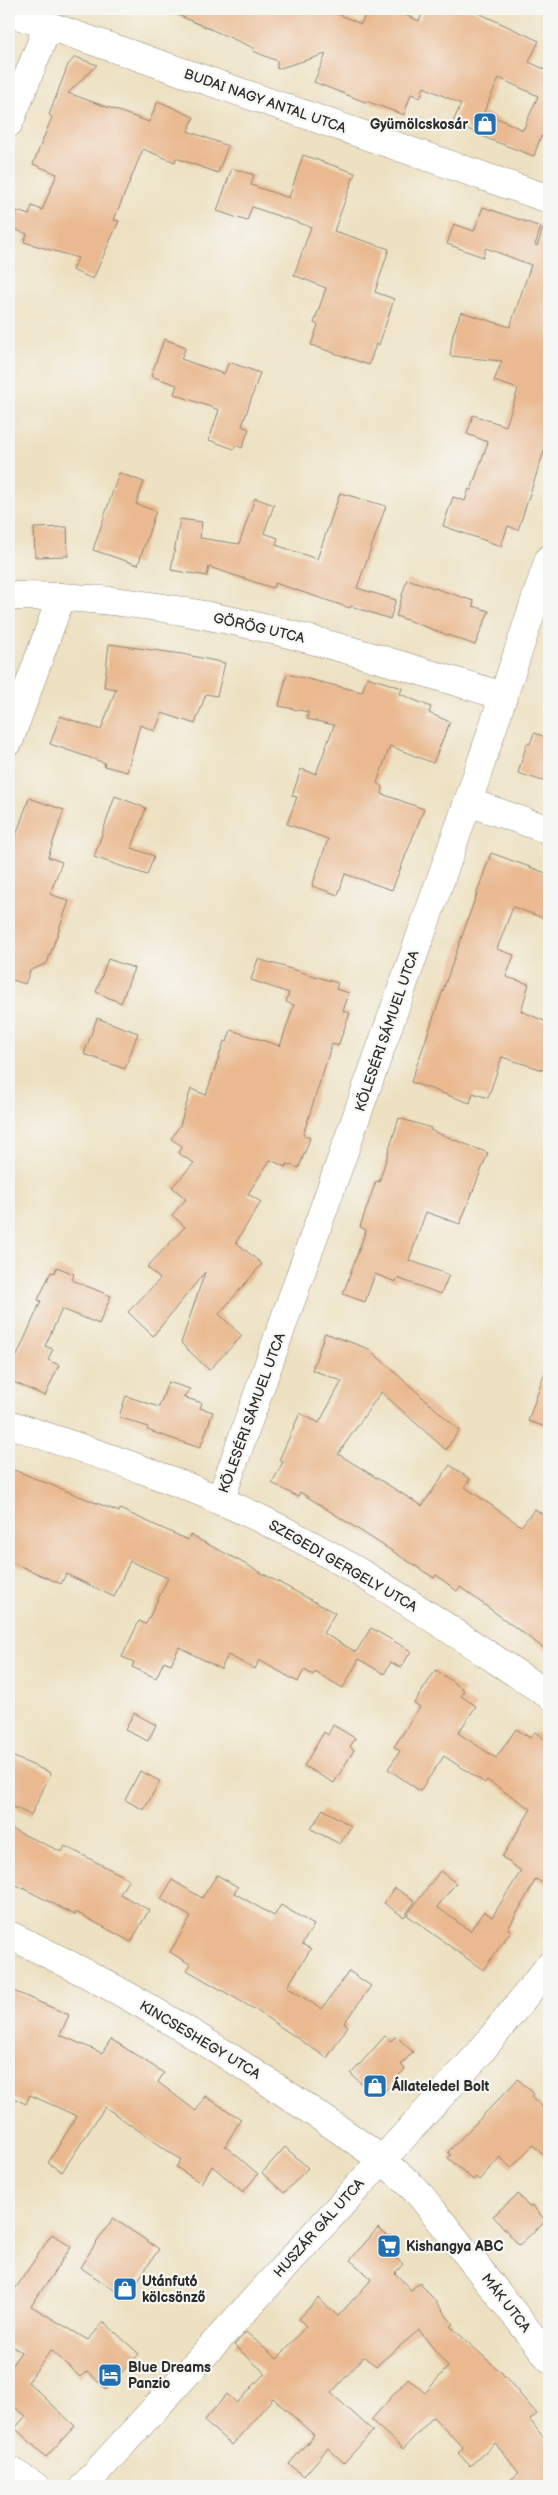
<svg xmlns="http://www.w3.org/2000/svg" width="558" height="2495" font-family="'Balsamiq Sans',sans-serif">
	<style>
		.building { fill: #eab990; fill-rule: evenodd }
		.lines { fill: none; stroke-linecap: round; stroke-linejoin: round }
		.minor-casing { stroke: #8c8676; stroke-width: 29 }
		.minor { stroke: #fff; stroke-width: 28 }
		.labels { text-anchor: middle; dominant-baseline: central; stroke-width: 4.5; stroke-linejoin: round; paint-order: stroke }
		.street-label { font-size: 14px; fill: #2b2b2b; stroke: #f6f6f2 }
		.poi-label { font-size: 14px; font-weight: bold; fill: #2b2b2b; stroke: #f6f6f2; text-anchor: start }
	</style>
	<rect width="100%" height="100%" fill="#f6f6f2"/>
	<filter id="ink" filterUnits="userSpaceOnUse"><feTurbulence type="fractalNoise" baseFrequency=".02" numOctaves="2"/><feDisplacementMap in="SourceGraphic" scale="10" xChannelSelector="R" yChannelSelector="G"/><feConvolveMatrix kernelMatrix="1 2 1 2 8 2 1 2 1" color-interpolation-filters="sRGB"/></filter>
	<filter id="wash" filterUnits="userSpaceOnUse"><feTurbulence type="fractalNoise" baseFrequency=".0096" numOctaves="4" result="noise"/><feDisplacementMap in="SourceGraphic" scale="20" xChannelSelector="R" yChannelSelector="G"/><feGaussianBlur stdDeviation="1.12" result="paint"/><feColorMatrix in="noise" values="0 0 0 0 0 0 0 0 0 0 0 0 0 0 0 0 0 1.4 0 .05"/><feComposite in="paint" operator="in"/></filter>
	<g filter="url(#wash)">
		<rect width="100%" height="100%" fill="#ede1c1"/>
		<g id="blocks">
			<g class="building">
				<path d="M164,9H326L361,24L368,9H392L419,21L425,9H470L539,41L529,62L548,71L549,69V140L541,136L534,156L491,140L453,122L461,104L424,87L420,98L411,94L404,115L366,101L365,102L314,82L326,54L277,69V61L253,51L254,48ZM499,78L538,96L523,130L484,112Z"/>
				<path d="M75,57L97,65L68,93L149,122L158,101L194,117L188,131L228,146L218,173L176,158L175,162L143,149L114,220L119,221L93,279L72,270L78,258L24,242L27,234L11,228L17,211L29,215L32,206L42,210L57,174L33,164L52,117L49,115L68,65Z"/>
				<path d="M303,155L355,173L334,231L389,249L375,292L394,299L379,345L376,344L369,365L311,345L318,325L314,323L326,288L294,275L311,227L252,207L247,221L217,211L232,168L254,175L251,185L289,198Z"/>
				<path d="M483,207L541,227L535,245L537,246L546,220L549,221V436L518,530L508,526L501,546L443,526L453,497L465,501L469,489L471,490L488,442L467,434L473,415L506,426L518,389L494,381L502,361L450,356L453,334L461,312L510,327L531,265L486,248L483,257L447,244L454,224L474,231Z"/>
				<path d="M164,339L186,347L181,359L224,374L229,362L260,373L242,426L249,429L242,448L236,445L234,449L209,440L219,410L174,394L177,385L151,376Z"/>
				<path d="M119,473L144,482L136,504L156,511L138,565L93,550Z"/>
				<path d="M340,493L386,506L357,588L396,600L390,619L351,606L350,608L275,583L273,588L209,567L207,576L171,570L180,519L202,522L200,538L239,544L255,498L274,505L264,533L278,538L276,545L317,559Z"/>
				<path d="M67,527L68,556L35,557L34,528Z"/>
				<path d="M407,579L474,601L473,606L489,611L475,645L396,616Z"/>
				<path d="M109,644L182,654L225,663L217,696L206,694L195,724L162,713L155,731L140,725L127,772L104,766L105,763L50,744L60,716L101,730L116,689L104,687Z"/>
				<path d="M287,674L362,692L367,677L402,688L400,694L431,707L429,713L450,722L433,763L390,746L377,783L383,787L382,794L424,809L392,890L345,874L338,895L312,886L328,839L287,824L297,797L292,796L301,769L316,774L334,725L307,719L308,712L279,706Z"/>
				<path d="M534,733L549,738V783L518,773L527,743L530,744Z"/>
				<path d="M115,796L146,808L132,848L154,856L147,875L94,857Z"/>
				<path d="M29,798L64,810L48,857L62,862L50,894L69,901L47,963L30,971L25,984L9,979V856Z"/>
				<path d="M491,853L549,874V920L513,907L497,949L514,955L506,977L529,984L521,1011L549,1023V1072L502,1057L488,1098L473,1093L470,1103L411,1082Z"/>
				<path d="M108,959L134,968L121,1003L96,992Z"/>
				<path d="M258,959L338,983L336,989L349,993L343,1011L350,1013L338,1046L332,1044L303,1135L310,1138L299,1168L287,1164L286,1167L270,1160L248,1194L261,1202L236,1242L262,1264L219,1314L242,1336L209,1370L181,1343L205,1272L153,1336L128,1312L160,1279L147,1267L185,1227L172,1215L186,1199L172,1187L194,1163L178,1153L182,1146L171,1139L180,1125L191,1089L206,1095L224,1041L227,1042L231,1030L280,1046L294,1005L286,1002L289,993L251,980Z"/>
				<path d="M97,1018L138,1033L125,1069L84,1054Z"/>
				<path d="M399,1118L431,1128L430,1130L488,1153L460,1224L426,1212L409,1260L449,1275L441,1294L397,1278L396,1282L375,1274L365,1302L343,1294L366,1230L360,1227L376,1181L379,1182Z"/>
				<path d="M57,1267L74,1274L72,1280L111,1296L99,1324L62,1309L45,1346L53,1349L48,1360L59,1365L45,1396L9,1380V1374L41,1301L38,1300L51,1272L54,1273Z"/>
				<path d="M325,1333L369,1349L459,1430L446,1450L381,1392L338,1454L422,1506L450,1465L470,1479L465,1487L521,1526L535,1509L549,1519V1652L460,1587L457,1591L436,1575L434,1578L300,1492L298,1497L272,1483L283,1462L279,1460L300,1413L319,1423L342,1381L312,1370Z"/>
				<path d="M546,1369L549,1370V1428L528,1421Z"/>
				<path d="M168,1382L190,1389L183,1397L202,1403L200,1408L213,1412L200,1448L147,1430L148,1427L119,1417L126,1396L159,1407Z"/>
				<path d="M9,1468L119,1512L120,1509L188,1540L190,1535L223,1552L335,1613L323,1633L356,1652L371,1628L411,1651L401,1668L391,1662L384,1674L359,1659L343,1688L315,1672L313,1675L304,1670L298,1682L259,1660L255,1669L228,1655L221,1669L179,1647L171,1664L164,1661L156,1678L132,1667L134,1662L122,1657L139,1621L146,1624L168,1578L130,1561L114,1597L66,1574L61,1584L9,1561Z"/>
				<path d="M436,1670L464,1690L461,1696L476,1706L458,1733L496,1758L516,1729L530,1738L535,1732L549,1742V1887L536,1879L508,1929L511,1931L483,1970L407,1915L440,1871L456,1883L437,1907L470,1931L484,1911L492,1917L521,1871L502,1857L531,1809L487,1780L485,1783L444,1756L420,1791L388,1769L400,1751L394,1747L420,1707L414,1703Z"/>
				<path d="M134,1713L156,1725L148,1741L125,1730Z"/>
				<path d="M333,1725L355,1738L350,1747L354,1750L334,1783L304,1766L324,1732L328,1735Z"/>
				<path d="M9,1755L51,1773L31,1815L9,1805Z"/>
				<path d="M140,1771L160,1781L144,1810L125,1800Z"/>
				<path d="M323,1809L351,1826L340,1844L311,1829Z"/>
				<path d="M9,1828L62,1852L65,1846L129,1879L120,1894L149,1910L131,1942L76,1912L75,1915L9,1881Z"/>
				<path d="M217,1875L238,1887L234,1893L274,1916L281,1905L314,1925L302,1944L311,1949L287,1987L322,2009L349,1971L371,1986L344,2023L348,2026L327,2058L254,2009L187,1970L191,1965L170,1952L191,1917L161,1899L172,1880L202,1898Z"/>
				<path d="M395,1888L415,1901L404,1917L384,1903Z"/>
				<path d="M9,1989L69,2015L60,2035L102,2053L111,2039L164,2073L158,2082L196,2111L205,2096L241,2119L225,2146L258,2174L243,2192L212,2166L201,2183L176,2167L181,2160L105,2107L62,2172L48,2163L77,2116L30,2095L26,2104L9,2096Z"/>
				<path d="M385,2036L391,2041L396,2036L413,2052L401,2065L405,2069L384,2092H371L351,2074Z"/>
				<path d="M518,2079L534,2094L532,2097L549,2113V2161L533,2145L511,2168L500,2157L479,2180L476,2177L473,2180L448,2158L451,2155L448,2152Z"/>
				<path d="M285,2147L308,2168L284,2193L262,2173Z"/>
				<path d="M518,2194L529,2207L532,2205L546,2221L519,2245L493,2216Z"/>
				<path d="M113,2218L159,2249L126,2298L80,2267Z"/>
				<path d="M378,2228L400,2246L392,2255L403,2264L395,2273L411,2290L420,2282L453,2324L450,2326L502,2373L537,2414L530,2420L549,2445V2486H503L519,2473L495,2443L470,2466L458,2453L463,2448L433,2417L403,2449L371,2420L408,2378L425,2393L448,2367L419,2330L376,2366L364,2357L331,2393L373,2431L344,2463L328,2448L304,2476L289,2464L314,2435L273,2398L232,2445L204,2421L227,2394L237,2403L265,2373L234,2345L246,2332L277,2359L306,2326L299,2319L318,2298L338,2316L372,2279L350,2260Z"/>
				<path d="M52,2234L71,2247L31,2306L88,2340L104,2322L139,2354L106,2389L87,2371L80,2377L51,2350L28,2382L75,2426L46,2457L15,2428L26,2416L12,2405L9,2409V2364L11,2366L21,2352L9,2344V2298Z"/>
			</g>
		</g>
	</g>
	<g filter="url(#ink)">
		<use href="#blocks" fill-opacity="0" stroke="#8c8676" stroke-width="1"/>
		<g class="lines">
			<g class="minor-casing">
				<g id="minor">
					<path d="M9,12L549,199"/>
					<path d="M9,123L48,26"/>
					<path d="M9,596C178,593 343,648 503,696"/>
					<path d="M9,741L61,597"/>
					<path d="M468,802L549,830"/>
					<path d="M9,1424C93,1452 183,1481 263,1520C363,1568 456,1634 549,1695"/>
					<path d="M220,1501L468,802L549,559"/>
					<path d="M9,1935C112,1983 210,2042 304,2106C344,2133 388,2160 421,2196L549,2358"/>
					<path d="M9,2470L35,2486"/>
					<path d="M84,2486L478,2055L549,1966"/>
				</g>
			</g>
			<use href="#minor" class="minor"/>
		</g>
	</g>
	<defs>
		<g id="shop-square" transform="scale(1.25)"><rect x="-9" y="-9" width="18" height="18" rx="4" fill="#1f6fb2" stroke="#f6f6f2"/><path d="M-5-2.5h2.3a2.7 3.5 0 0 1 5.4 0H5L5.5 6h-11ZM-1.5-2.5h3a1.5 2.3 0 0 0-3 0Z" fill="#fff"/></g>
		<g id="supermarket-square" transform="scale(1.25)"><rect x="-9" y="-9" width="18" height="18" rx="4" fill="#1f6fb2" stroke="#f6f6f2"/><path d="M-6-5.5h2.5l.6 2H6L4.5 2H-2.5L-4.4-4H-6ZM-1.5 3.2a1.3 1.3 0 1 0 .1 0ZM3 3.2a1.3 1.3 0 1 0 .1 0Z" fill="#fff"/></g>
		<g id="hotel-square" transform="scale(1.25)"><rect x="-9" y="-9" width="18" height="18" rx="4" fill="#1f6fb2" stroke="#f6f6f2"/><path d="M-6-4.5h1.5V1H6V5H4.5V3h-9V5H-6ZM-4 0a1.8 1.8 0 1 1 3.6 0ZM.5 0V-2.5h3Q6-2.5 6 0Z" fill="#fff"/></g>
	</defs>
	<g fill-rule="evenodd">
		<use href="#shop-square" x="485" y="124"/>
		<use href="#shop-square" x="375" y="2086"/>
		<use href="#supermarket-square" x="389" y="2246"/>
		<use href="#shop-square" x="125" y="2289"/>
		<use href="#hotel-square" x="110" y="2375"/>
	</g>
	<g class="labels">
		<g class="street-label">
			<text transform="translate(265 101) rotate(19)">BUDAI NAGY ANTAL UTCA</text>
			<text transform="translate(259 628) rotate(13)">GÖRÖG UTCA</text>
			<text transform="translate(387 1031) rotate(-71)">KÖLESÉRI SÁMUEL UTCA</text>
			<text transform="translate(252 1413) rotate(-70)">KÖLESÉRI SÁMUEL UTCA</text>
			<text transform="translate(343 1566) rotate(30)">SZEGEDI GERGELY UTCA</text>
			<text transform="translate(200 2040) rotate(31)">KINCSESHEGY UTCA</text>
			<text transform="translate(319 2228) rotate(-48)">HUSZÁR GÁL UTCA</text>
			<text transform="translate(506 2303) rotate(52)">MÁK UTCA</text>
		</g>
		<g class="poi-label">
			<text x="468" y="124" text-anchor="end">Gyümölcskosár</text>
			<text x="392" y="2086">Állateledel Bolt</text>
			<text x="406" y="2246">Kishangya ABC</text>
			<text x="142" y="2281">Utánfutó<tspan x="142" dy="16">kölcsönző</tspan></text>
			<text x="128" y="2367">Blue Dreams<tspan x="128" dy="16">Panzio</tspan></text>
		</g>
	</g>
	<rect width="558" height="2495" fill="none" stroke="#f6f6f2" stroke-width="30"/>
</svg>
